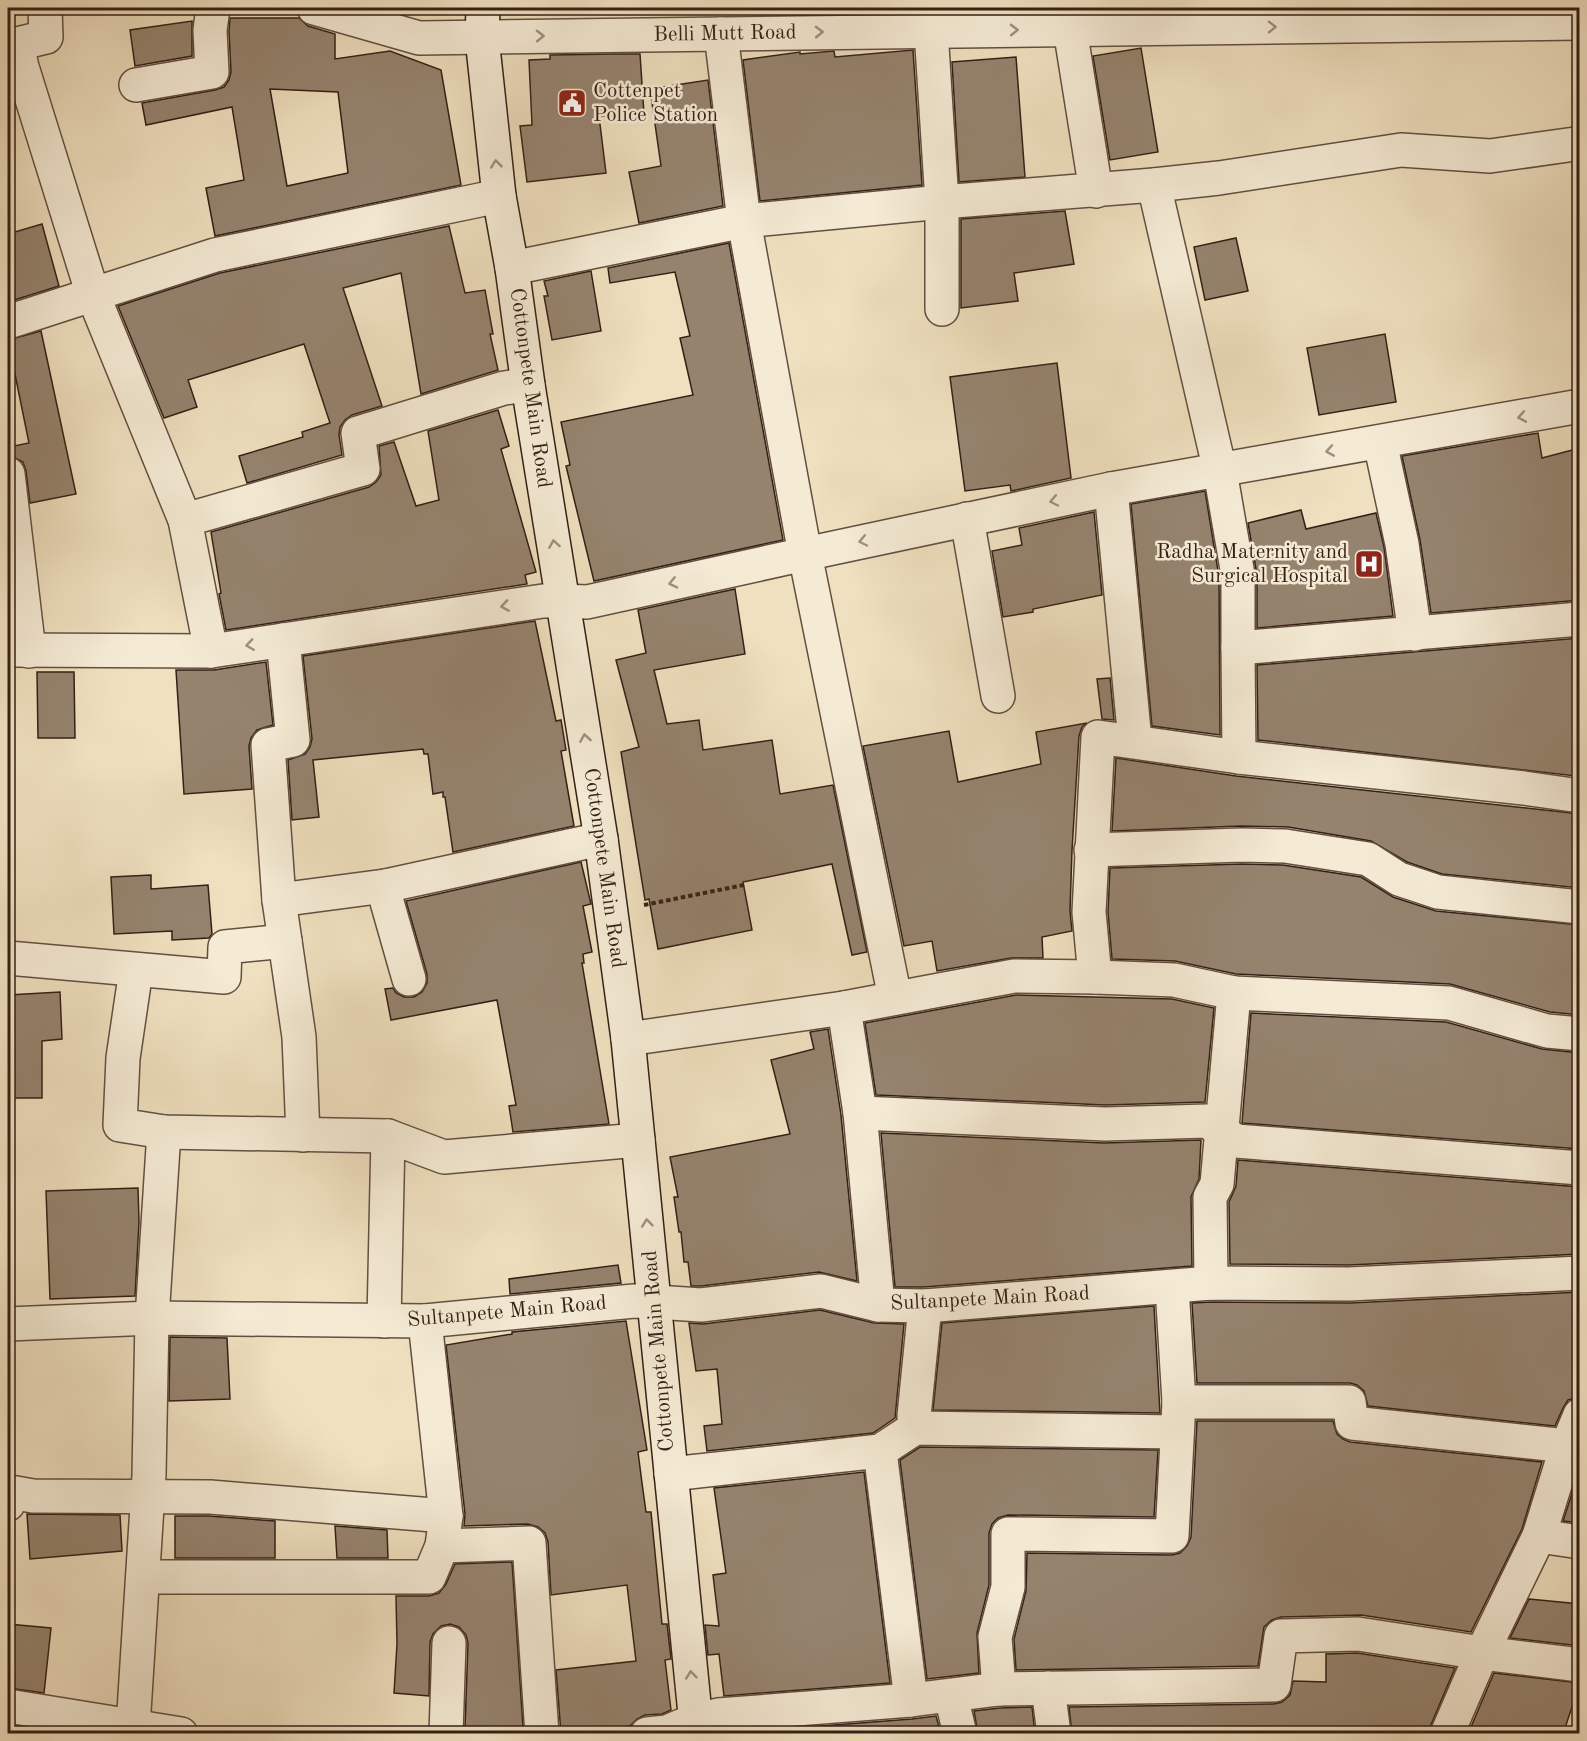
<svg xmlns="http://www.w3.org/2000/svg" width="1587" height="1741" font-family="'Old Standard TT',serif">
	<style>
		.building { fill: #95836e; stroke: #341f17; stroke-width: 1.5; fill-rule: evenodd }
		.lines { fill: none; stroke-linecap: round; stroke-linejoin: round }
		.minor-casing { stroke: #634f41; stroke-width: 36 }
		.tertiary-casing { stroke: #634f41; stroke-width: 36 }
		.secondary-casing { stroke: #341f17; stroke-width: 36 }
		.path { stroke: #341f17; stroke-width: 4; stroke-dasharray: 4.5 3; stroke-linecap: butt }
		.minor { stroke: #f5ebd5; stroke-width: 33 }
		.tertiary { stroke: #f5ebd5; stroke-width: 33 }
		.secondary { stroke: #f5ebd5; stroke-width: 33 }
		.oneway { stroke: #9e8f80 }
		.labels { text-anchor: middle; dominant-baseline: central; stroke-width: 5; stroke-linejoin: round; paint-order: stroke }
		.street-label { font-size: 21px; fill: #341f17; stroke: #f5ebd5 }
		.poi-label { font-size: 21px; fill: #341f17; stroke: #f5ebd5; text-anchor: start }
	</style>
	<rect width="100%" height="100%" fill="#efe0bf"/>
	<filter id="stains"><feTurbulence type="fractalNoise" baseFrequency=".00333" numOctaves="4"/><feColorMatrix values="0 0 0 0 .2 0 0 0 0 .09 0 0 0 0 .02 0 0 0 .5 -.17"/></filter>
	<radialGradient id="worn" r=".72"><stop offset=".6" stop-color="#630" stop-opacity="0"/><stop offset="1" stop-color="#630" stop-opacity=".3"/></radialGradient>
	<g class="building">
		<path d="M230,18H299L308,26L335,34V59L390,51L441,70L461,185L215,236L206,188L244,180L232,107L146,125L142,103L215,90L224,87L229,80L231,72L229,31ZM270,89L338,92L348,173L287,186Z"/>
		<path d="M192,21V56L135,66L130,30Z"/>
		<path d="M1141,48L1158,152L1110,160L1093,56Z"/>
		<path d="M913,50L922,185L760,201L743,60L800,52V54L834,51L835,57Z"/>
		<path d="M616,54H640L644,114L599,116L606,173L527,182L520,126L532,125L529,60L550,59V55Z"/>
		<path d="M1016,57L1025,177L959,182L952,62Z"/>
		<path d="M708,80L723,206L639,223L629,172L661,166L650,89Z"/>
		<path d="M1065,211L1074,264L1014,273L1018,301L961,308V219Z"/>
		<path d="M42,224L59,286L8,302V234Z"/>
		<path d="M449,226L465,293L485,290L493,334H490L498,370L421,394L401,273L343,288L382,406L352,415L345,420L340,427L339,435L342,455L247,483L239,456L303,437L302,432L330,423L304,344L188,380L197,407L164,418L118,306L220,273Z"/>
		<path d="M1236,238L1248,291L1205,300L1194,247Z"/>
		<path d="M729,243L783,540L594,581L566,466L570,465L561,422L693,395L680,338L690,336L675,272L610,283L608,268Z"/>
		<path d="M591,271L601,331L552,340L544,296H548L544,281Z"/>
		<path d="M41,331L76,494L30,503L26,471L23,462L11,456L9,447L29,443L8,340Z"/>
		<path d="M1385,334L1396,402L1319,415L1307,348Z"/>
		<path d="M1057,363L1071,478L1011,491L1010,485L965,491L950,377Z"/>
		<path d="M498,410L509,446L501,449L536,572L525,575L527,584L226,630L219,594L221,593L211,532L369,487L376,482L381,475L379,446L394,442L416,506L439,500L428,431Z"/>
		<path d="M1538,433L1542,458L1580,448V600L1431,613L1420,540L1402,456Z"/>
		<path d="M1205,491L1219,577L1220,735L1152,726L1131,504Z"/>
		<path d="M1301,510L1306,529L1376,513L1384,547L1393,616L1257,628V575L1248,523Z"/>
		<path d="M1094,512L1102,595L1033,609V612L1003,617L992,551L1022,545L1019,528Z"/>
		<path d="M735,589L745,654L654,670L667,724L699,720L703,750L772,740L780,794L833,785L867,952L852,955L832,864L743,882L752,930L658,949L649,899L645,900L621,752L639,747L616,660L646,653L638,610Z"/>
		<path d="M535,621L556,721L561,720L566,750L561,751L574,826L453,852L445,797H443V792L433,794L428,754H424L423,749L313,760L319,817L292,820L288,760L305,754L310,747L312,739L303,656Z"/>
		<path d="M1580,638V743H1576V776L1258,740L1257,665Z"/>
		<path d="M266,662L273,725L257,730L251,738L249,746L252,789L184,794L176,670H214Z"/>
		<path d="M37,672H74L75,738H38Z"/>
		<path d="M1110,678L1114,720L1102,719L1097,679Z"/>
		<path d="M1087,723L1082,727L1079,736L1072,850L1070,911L1072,931L1042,937L1043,958H1011L937,971L932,941L904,946L863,746L949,731L958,782L1041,764L1036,732Z"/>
		<path d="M1116,758L1236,776L1580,814V888L1442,874L1407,862L1371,841L1288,827L1241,826L1112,831Z"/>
		<path d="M581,862L591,904L583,906L592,952L583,954L584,963H582L609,1124L513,1132L509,1106L516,1105L497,1000L391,1020L385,989L393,988L396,993L404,997H414L422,992L427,983V974L406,901Z"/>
		<path d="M1242,864L1283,865L1361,877L1393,897L1436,911L1580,925V1015L1550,1012L1450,984L1236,974L1175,961L1112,959L1108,912L1110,868Z"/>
		<path d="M151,875V889L208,885L212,934L209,938L172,940V931L114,934L111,877Z"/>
		<path d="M60,992L62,1039L42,1041V1098H8V995Z"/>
		<path d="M1016,995L1172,999L1214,1008L1205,1102L1105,1105L876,1095L865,1023Z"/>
		<path d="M1251,1013L1446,1022L1542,1049L1580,1053V1149L1242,1123Z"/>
		<path d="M828,1029L841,1115L857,1281L819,1272L701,1286H691L688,1262H684L681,1232H679L674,1197H678L670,1157L790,1134L771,1060L814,1049L810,1032Z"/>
		<path d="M881,1133L1104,1143L1201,1140L1199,1179L1191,1197L1192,1266L924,1287H895Z"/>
		<path d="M1238,1160L1580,1187V1254L1349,1265L1230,1264L1229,1202L1236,1186Z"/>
		<path d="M138,1188L139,1222L135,1296L50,1299L46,1191Z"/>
		<path d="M618,1265L621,1283L510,1294L509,1279Z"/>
		<path d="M1580,1292V1397L1568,1400L1563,1408L1555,1426L1368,1406L1364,1391L1357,1385L1350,1383H1197L1192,1303L1212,1302L1350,1303Z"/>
		<path d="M1154,1306L1160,1413L933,1410L942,1323Z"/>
		<path d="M820,1310L874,1323L904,1324L895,1418L873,1433L707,1451L704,1426L722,1424L717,1369L696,1371L689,1323L703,1324Z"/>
		<path d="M626,1321L647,1450L638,1452L642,1483L646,1512H651L662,1624H667L671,1659L665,1660L671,1710L662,1714L645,1715L637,1719L630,1726L561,1733L556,1670L636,1661L627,1585L551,1595L548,1542L545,1533L538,1527L528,1524L464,1526L465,1514L446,1345L512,1334V1332Z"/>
		<path d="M170,1337L227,1338L230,1399L169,1401Z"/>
		<path d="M1197,1421H1333L1337,1434L1343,1439L1350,1442L1542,1462L1522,1529L1471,1632L1361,1615L1281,1617L1272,1620L1264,1627L1258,1666L1016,1670L1014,1639L1026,1591L1027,1553L1172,1555L1180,1553L1187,1546L1191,1537Z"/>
		<path d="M920,1447L1158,1450L1154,1517L1008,1515L998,1518L992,1524L989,1533V1585L977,1633L979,1673L927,1679L900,1460Z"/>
		<path d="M1580,1469V1523L1563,1521Z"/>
		<path d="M864,1472L890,1683L724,1696L719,1654L708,1655L705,1625L719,1626L713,1575L726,1573L714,1488Z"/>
		<path d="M27,1514L120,1515L122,1551L30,1559Z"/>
		<path d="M175,1516H209L275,1521V1558H175Z"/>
		<path d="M335,1526L387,1530L388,1558H337Z"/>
		<path d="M512,1562L523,1727L465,1728L468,1643L466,1635L459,1627L450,1624L441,1626L433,1634L430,1642L429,1696L394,1693L397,1644L396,1596H429L439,1593L446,1584L455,1564Z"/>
		<path d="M1529,1599L1580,1604V1646L1510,1638Z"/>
		<path d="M8,1624L51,1628L44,1693L8,1688Z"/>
		<path d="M1357,1653L1455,1668L1430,1727L1429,1734H1072L1069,1707L1274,1704L1282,1702L1290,1695L1293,1681L1326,1682V1654Z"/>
		<path d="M1494,1673L1580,1683L1563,1734H1468Z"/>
		<path d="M1032,1707L1035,1734H978L974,1711L1000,1708Z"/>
		<path d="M936,1716L941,1734L728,1733L912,1719Z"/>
	</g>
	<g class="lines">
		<g class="minor-casing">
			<g id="minor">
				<path d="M45,8L46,37L17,44L22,67L93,295L185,520L211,651"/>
				<path d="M1070,29L1096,191"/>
				<path d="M931,31L942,202V309"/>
				<path d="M721,34L744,221L805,554L895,998"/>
				<path d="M136,85L212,72L210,30L213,8"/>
				<path d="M1154,185L1220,471L1238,575V648L1580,619"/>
				<path d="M512,268L744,221L942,202L1154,185L1219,178L1401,150L1490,156L1575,144L1580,146"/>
				<path d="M8,322L215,255L499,196"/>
				<path d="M1380,442L1402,544L1415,634"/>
				<path d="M8,474L29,651"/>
				<path d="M1111,489L1135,741"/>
				<path d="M967,519L998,696"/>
				<path d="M185,520L363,469L358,433L504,388L528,385"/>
				<path d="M283,640L293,740L268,745L279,900L299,1037L303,1135"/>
				<path d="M1238,648L1239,757"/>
				<path d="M8,650L211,651L543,601H563"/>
				<path d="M1091,850L1242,845L1285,846L1368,859L1399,879L1438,892L1580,907"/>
				<path d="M385,886L387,902L409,979"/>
				<path d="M279,900L385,886L601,839"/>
				<path d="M8,958L224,977L225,947L285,941"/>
				<path d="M136,970L123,1058L120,1125L164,1132L388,1136L444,1157L638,1140"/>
				<path d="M1095,977L1089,912L1098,737L1239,757L1524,788L1580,796"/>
				<path d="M628,1039L844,1008"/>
				<path d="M860,1113L1105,1124L1207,1121L1236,1141L1580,1168"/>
				<path d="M1211,1283L1210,1197L1217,1184L1234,993"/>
				<path d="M655,1302L701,1305L821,1291L878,1305L925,1306L1211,1283L1349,1284L1580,1273"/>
				<path d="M878,1305L860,1113L844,1008L1014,976L1095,977L1174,980L1234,993L1449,1003L1547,1031L1580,1034"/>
				<path d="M384,1321L388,1136"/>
				<path d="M1179,1402H1349L1352,1423L1567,1446"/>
				<path d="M915,1428L914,1416L925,1306"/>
				<path d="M880,1451L911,1700"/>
				<path d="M671,1474L880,1451L915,1428L1177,1432"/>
				<path d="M8,1504L10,1492L33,1496L210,1497L446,1516"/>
				<path d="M1539,1536L1580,1542"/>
				<path d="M442,1546L529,1543L542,1734"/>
				<path d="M143,1577H429L442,1546L446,1516L425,1321"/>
				<path d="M1048,1688L1054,1734"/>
				<path d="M999,1689L995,1637L1008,1587V1534L1172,1536L1179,1402L1172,1287"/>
				<path d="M951,1696L960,1734"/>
				<path d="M8,1706L181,1734"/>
				<path d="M133,1727L149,1475L152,1318L164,1132"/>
				<path d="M446,1734L449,1643"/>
				<path d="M647,1734L667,1732L695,1720L718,1715L911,1700L999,1689L1274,1685L1281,1636L1358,1634L1482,1653L1580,1665"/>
				<path d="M1447,1734L1482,1653L1539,1536L1567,1446L1580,1415"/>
			</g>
		</g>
		<g class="tertiary-casing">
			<g id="tertiary">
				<path d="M314,8L419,38L1580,23"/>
				<path d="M563,601L587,602L805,554L1111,489L1580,406"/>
				<path d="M8,1324L152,1318L425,1321L634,1301L655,1302"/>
			</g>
		</g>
		<g class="secondary-casing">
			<path id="secondary" d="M483,8L482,38L499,196L512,268L528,385L601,839L628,1039L697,1734"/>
		</g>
		<path class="path" d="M644,905L744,885"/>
		<use href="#minor" class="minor"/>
		<use href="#tertiary" class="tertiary"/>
		<use href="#secondary" class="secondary"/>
	</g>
	<defs><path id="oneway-chevron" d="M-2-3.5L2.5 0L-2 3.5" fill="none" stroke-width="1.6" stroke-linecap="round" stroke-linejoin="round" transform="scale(1.5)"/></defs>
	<g class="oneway">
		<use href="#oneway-chevron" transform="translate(1272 27) rotate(-1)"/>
		<use href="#oneway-chevron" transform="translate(1014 30) rotate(-1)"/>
		<use href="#oneway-chevron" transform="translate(819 32) rotate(-1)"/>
		<use href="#oneway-chevron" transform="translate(540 36) rotate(-1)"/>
		<use href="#oneway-chevron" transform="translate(496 164) rotate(-96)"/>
		<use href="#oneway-chevron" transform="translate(1522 417) rotate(170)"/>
		<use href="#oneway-chevron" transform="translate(1330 451) rotate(170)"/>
		<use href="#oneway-chevron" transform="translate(1054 501) rotate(168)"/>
		<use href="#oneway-chevron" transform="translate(863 541) rotate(168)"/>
		<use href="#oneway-chevron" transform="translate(554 544) rotate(-99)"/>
		<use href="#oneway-chevron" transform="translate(673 583) rotate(167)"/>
		<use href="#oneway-chevron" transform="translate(505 606) rotate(171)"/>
		<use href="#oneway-chevron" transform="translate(250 645) rotate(172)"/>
		<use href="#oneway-chevron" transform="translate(585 738) rotate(-99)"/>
		<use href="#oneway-chevron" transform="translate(647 1223) rotate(-96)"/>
		<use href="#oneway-chevron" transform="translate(691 1675) rotate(-96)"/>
	</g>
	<defs>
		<g id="civic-square" transform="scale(1.5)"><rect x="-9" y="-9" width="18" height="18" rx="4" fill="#8f2418" stroke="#f5ebd5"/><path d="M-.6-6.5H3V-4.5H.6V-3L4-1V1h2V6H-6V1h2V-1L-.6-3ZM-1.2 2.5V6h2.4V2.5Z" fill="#fff"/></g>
		<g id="hospital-square" transform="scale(1.5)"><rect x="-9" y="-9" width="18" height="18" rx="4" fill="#8f2418" stroke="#f5ebd5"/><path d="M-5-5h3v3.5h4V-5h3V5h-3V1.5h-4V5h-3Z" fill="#fff"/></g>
	</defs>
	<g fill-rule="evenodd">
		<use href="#civic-square" x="572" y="103"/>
		<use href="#hospital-square" x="1369" y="564"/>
	</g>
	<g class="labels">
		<g class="street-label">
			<text transform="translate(725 34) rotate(-1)">Belli Mutt Road</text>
			<text transform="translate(530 388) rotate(82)">Cottonpete Main Road</text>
			<text transform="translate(604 868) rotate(82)">Cottonpete Main Road</text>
			<text transform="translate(990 1299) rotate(-3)">Sultanpete Main Road</text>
			<text transform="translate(507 1312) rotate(-5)">Sultanpete Main Road</text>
			<text transform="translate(659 1351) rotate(-95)">Cottonpete Main Road</text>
		</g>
		<g class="poi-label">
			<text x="593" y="91">Cottenpet<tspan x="593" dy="24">Police Station</tspan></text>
			<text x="1348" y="552" text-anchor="end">Radha Maternity and<tspan x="1348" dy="24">Surgical Hospital</tspan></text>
		</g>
	</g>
	<rect width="1587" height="1741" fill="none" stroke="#efe0bf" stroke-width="30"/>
	<rect x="9" y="9" width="1569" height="1723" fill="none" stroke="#341f17" stroke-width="3"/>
	<rect x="15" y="15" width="1557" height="1711" fill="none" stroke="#341f17" stroke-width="1.5"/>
	<rect width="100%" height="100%" filter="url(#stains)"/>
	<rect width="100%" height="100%" fill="url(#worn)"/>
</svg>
